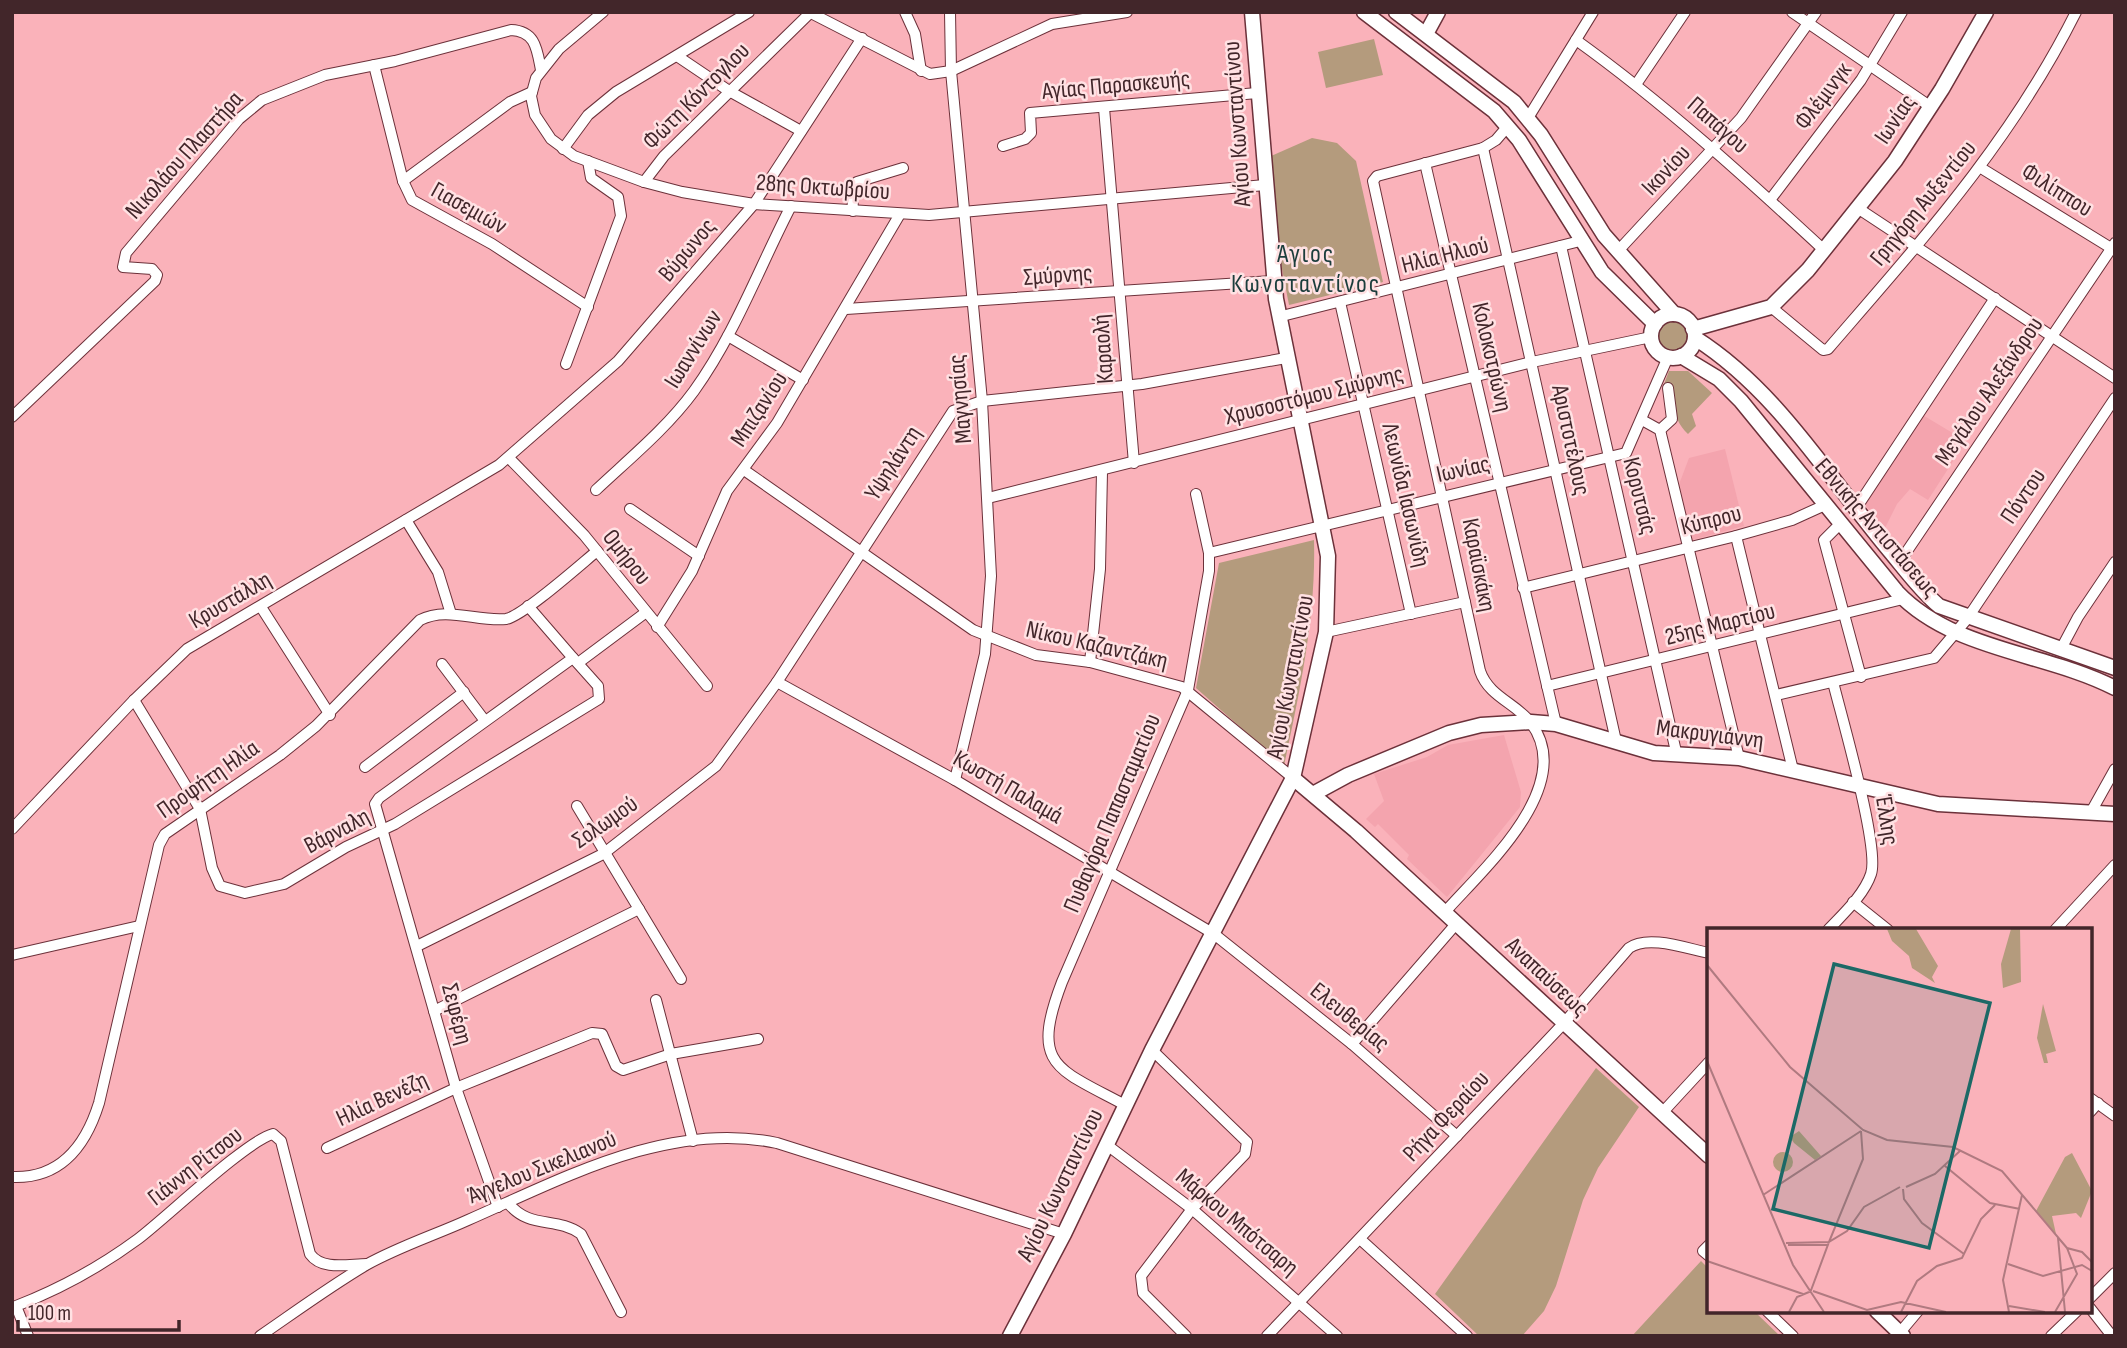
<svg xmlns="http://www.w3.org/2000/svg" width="2127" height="1348" font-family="'Sofia Sans Condensed',sans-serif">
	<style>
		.built { fill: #f4a4ae }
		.green { fill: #b49b7d }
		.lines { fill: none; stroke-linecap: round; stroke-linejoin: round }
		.street-casing { stroke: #6c313a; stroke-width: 12 }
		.secondary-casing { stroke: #6c313a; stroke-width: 17 }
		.street { stroke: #fff; stroke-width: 10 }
		.secondary { stroke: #fff; stroke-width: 14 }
		.labels { text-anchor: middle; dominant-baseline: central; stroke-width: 5; stroke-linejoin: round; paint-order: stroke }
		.street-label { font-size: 24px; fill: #42262a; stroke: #ffe1e3 }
		.neighbourhood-label { font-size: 26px; letter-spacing: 2px; fill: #1b3d3c; stroke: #ffe1e3 }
		.inset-road { fill: none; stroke: #b07a80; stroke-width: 2 }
		.view { fill: #1c6966; fill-opacity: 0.15; stroke: #1c6966; stroke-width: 3.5 }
		.inset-edge { fill: none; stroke: #42262a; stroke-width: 3.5 }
	</style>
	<rect width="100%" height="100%" fill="#fab2ba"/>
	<g class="built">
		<path d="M1921,414L1966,441L1928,500L1910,489L1897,504L1884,530L1864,503Z"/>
		<path d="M1725,449L1744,526L1692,540L1678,487L1689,458Z"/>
		<path d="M1504,735L1521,792L1520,807L1447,897L1407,859L1409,855L1378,824L1375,827L1366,819L1384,801L1374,774L1427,757L1448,745Z"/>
	</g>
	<g class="green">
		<path d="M1374,39L1383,75L1326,88L1318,52Z"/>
		<path d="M1312,138L1337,143L1356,161L1383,282L1289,305L1278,248L1269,157Z"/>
		<circle cx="1673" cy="336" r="14"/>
		<path d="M1669,371H1688L1712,393L1692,414L1696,426L1688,434C1668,415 1680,400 1664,384Z"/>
		<path d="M1314,540C1316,617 1300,690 1284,766L1196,688L1219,563Z"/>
		<path d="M1596,1068L1639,1107L1598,1168L1583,1200L1556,1286L1544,1311L1522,1336H1479L1435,1294Z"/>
		<path d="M1701,1261L1709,1269V1311H1754L1780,1336H1632Z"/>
	</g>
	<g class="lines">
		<g class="street-casing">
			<g id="street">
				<path d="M603,12L559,49L536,78L531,96L535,115L551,139L574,156L644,182L682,192L754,204L929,215L1265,185"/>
				<path d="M809,12L930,74L951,71L1052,24L1127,12"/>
				<path d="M905,12L915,34L921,71"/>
				<path d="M950,12L951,71L982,401L991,576L985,654L955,780"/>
				<path d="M1792,12L1931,107"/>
				<path d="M1576,40C1665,104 1745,177 1825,251"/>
				<path d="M677,56L729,91L801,131"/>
				<path d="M374,65L403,181L412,200L492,244L588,307"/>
				<path d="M1637,83L1685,12"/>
				<path d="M1104,108L1134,463"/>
				<path d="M1528,118L1593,12"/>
				<path d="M1003,146L1025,139L1031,133L1030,113L1257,93"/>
				<path d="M1483,148L1616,741"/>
				<path d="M563,149L588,115L616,92L749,12"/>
				<path d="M1425,163L1556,724"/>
				<path d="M1981,168L2111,248"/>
				<path d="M403,181L510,102L532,92"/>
				<path d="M644,182L664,156L810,13"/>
				<path d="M1770,200L1861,80L1902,12"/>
				<path d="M1859,209L2115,378"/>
				<path d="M853,211L852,189L857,182L903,168"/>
				<path d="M1561,246L1677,756"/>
				<path d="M1617,252L1741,118L1816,12"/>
				<path d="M1340,302L1411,614"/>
				<path d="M1771,307L1823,350L1828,349C1922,240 2011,142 2076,12"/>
				<path d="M846,309L1273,281"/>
				<path d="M1278,317L1580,241"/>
				<path d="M728,336L803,380"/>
				<path d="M566,364L621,216L618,197L591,178L588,161"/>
				<path d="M12,417L155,281L157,275L152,269L123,267L126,253L239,119L262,100L325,75L395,61L511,30C536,31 537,50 541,70"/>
				<path d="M1642,420L1660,430L1739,758"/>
				<path d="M1660,430L1672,419L1668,388"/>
				<path d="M509,458L584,535L707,686"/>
				<path d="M744,470L973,630L1036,655L1090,662L1182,687L1293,778"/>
				<path d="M596,490C629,459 667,428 694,391C735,334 759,268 791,206"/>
				<path d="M988,498L1532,362L1651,337"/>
				<path d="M630,509L699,556"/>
				<path d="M1855,510L1995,298"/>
				<path d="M406,520L438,572L451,614"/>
				<path d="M1840,524L1824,540L1861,677"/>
				<path d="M1736,536L1793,770"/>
				<path d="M1209,553L1626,453L1668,357"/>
				<path d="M1899,563L2115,243"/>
				<path d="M1523,588L1736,536L1792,520L1825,505"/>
				<path d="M261,607L330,715"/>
				<path d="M657,627L692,571L727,491L777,423L900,214"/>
				<path d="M1326,632L1465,602"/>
				<path d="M2062,647L2078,617L2115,562"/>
				<path d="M1090,662L1100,569L1102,472"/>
				<path d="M578,663L645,613"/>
				<path d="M442,664L485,721"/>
				<path d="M777,682L955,780L1214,934L1352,1044L1457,1136"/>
				<path d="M1547,686L1903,599"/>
				<path d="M1776,695L1934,658L1967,619L2115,398"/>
				<path d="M134,700L200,809L212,868L220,886L245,893L284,884L346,847L395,824L599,699L598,686L573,658"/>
				<path d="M365,767L464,692"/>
				<path d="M577,806L681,979"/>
				<path d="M2091,812L2115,769"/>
				<path d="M12,829L134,700L187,649L499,465L618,361L754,204L862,38"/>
				<path d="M1853,902L1888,930"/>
				<path d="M1445,912C1482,870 1578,786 1531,723C1516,703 1489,697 1480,671L1373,181L1377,176L1483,148L1496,140L1508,126"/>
				<path d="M1828,930C1843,914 1864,895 1871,874C1880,848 1841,715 1833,682"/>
				<path d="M2055,930L2115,865"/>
				<path d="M417,946L603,854L716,766L777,682L953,411L982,401L1142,384L1286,358"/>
				<path d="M12,955L139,926"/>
				<path d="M656,1000L693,1141"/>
				<path d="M434,1011L639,909"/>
				<path d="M1352,1044L1456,924"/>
				<path d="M1152,1050L1247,1142L1245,1154L1192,1209L1141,1276L1143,1293L1186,1336"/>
				<path d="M2090,1098L2115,1116"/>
				<path d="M1125,1105C1056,1068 1030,1066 1062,982L1188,690L1209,571V553L1196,494"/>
				<path d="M2090,1112L2098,1103"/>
				<path d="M1662,1113L1709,1062"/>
				<path d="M1107,1145L1192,1209L1337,1336"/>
				<path d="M327,1148L456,1088L592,1033L602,1034L616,1066L623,1070L671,1054L758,1039"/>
				<path d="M12,1177C61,1179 86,1145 99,1103L159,845L165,834L280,755L316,726L420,620C447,606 477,622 506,619C523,616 580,565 597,551"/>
				<path d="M508,1203C530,1230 556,1216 581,1234L621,1312"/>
				<path d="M498,1207L456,1088L375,804L379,798L573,658L528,606"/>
				<path d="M1360,1239L1467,1336"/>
				<path d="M1709,1245L1703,1251L1709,1256"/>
				<path d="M2090,1298L2115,1273"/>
				<path d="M2090,1308L2112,1336"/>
				<path d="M1767,1311L1793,1336"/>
				<path d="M28,1336L16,1306C60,1289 100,1267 138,1239C166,1218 246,1141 273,1134L281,1141L310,1254C322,1271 349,1264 367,1264"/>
				<path d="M260,1336C295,1312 329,1287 366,1265C398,1247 435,1235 468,1220C564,1178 670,1120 777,1143L1064,1234"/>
				<path d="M1267,1336L1564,1023L1629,948C1648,934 1688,949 1709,953"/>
				<path d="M1897,1336L1918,1311"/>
				<path d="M2051,1336L2077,1311"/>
			</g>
		</g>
		<g class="secondary-casing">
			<g id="secondary">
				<path d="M1364,12L1494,111L1519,140L1602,272L1655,324"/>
				<path d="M1396,12L1514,102L1541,135L1604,235L1674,314"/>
				<path d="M1426,34L1438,12"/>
				<circle cx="1673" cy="336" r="22"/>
				<path d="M1693,329L1771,307L1808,270L1895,161L1942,89L1986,12"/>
				<path d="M1695,338C1777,390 1828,477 1889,550C1905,569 1920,590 1939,606L2115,668"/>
				<path d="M1681,356L1719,379L1741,401L1897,592C1953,651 2045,652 2115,688"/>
				<path d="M1293,778L1356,831L1709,1156"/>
				<path d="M1313,794L1348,775L1449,733L1481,725L1531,722L1556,724L1654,753L1739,758L1938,804L2115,814"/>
				<path d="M1877,1311L1903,1336"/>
				<path d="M1010,1336L1064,1234L1152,1050L1293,778L1326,632L1328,556L1276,299L1252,12"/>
			</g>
		</g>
		<use href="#street" class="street"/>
		<use href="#secondary" class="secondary"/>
	</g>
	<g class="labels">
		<g class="street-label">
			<text transform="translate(1116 85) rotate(-5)">Αγίας Παρασκευής</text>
			<text transform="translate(696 96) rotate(-45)">Φώτη Κόντογλου</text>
			<text transform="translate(1823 96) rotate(-53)">Φλέμινγκ</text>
			<text transform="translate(1895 119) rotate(-56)">Ιωνίας</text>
			<text transform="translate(1237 124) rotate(-94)">Αγίου Κωνσταντίνου</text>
			<text transform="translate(1718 125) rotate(41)">Παπάγου</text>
			<text transform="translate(184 155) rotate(-48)">Νικολάου Πλαστήρα</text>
			<text transform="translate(1666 170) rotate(-47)">Ικονίου</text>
			<text transform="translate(823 187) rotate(4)">28ης Οκτωβρίου</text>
			<text transform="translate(2057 190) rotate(32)">Φιλίππου</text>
			<text transform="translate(1923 203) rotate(-51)">Γρηγόρη Αυξεντίου</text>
			<text transform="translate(469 208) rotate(29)">Γιασεμιών</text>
			<text transform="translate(687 250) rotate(-50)">Βύρωνος</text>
			<text transform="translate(1445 255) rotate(-14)">Ηλία Ηλιού</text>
			<text transform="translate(1058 275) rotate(-4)">Σμύρνης</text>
			<text transform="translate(693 349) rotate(-58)">Ιωαννίνων</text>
			<text transform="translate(1103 349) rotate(-94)">Καραολή</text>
			<text transform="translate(1492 357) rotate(77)">Κολοκοτρώνη</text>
			<text transform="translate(1989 391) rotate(-56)">Μεγάλου Αλεξάνδρου</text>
			<text transform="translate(1314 395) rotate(-14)">Χρυσοστόμου Σμύρνης</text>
			<text transform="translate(960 399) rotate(-95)">Μαγνησίας</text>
			<text transform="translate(759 409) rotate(-57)">Μπιζανίου</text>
			<text transform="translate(1571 440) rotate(78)">Αριστοτέλους</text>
			<text transform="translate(893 463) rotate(-57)">Υψηλάντη</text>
			<text transform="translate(1463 469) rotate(-13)">Ιωνίας</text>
			<text transform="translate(1406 495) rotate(77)">Λεωνίδα Ιασωνίδη</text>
			<text transform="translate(1640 496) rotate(76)">Κορυτσάς</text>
			<text transform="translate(2023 496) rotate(-56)">Πόντου</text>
			<text transform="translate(1711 520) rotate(-14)">Κύπρου</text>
			<text transform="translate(1877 528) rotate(49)">Εθνικής Αντιστάσεως</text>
			<text transform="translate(627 557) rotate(52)">Ομήρου</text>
			<text transform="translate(1479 565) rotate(79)">Καραϊσκάκη</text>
			<text transform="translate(230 600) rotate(-30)">Κρυστάλλη</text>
			<text transform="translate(1720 624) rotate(-14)">25ης Μαρτίου</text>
			<text transform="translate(1097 645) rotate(13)">Νίκου Καζαντζάκη</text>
			<text transform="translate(1290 677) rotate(-79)">Αγίου Κωνσταντίνου</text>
			<text transform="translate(1710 734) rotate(7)">Μακρυγιάννη</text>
			<text transform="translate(208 779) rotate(-35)">Προφήτη Ηλία</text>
			<text transform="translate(1008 787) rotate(30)">Κωστή Παλαμά</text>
			<text transform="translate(1112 813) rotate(-67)">Πυθαγόρα Παπασταματίου</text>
			<text transform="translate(1887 820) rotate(81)">Έλλης</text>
			<text transform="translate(605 822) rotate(-35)">Σολωμού</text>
			<text transform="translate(337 831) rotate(-28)">Βάρναλη</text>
			<text transform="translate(1547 977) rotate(43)">Αναπαύσεως</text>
			<text transform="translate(457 1014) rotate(75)">Σεφέρη</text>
			<text transform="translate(1350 1017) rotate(39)">Ελευθερίας</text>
			<text transform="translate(382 1099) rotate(-25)">Ηλία Βενέζη</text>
			<text transform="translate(1446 1116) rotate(-47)">Ρήγα Φεραίου</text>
			<text transform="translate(195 1166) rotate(-38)">Γιάννη Ρίτσου</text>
			<text transform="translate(542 1167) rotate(-22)">Άγγελου Σικελιανού</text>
			<text transform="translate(1060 1185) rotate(-64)">Αγίου Κωνσταντίνου</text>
			<text transform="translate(1237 1222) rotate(40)">Μάρκου Μπότσαρη</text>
		</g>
		<g class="neighbourhood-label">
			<text x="1306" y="254">Άγιος<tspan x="1306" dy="30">Κωνσταντίνος</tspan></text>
		</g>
	</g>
	<g transform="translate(1707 928)">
		<rect width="385" height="385" fill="#fab2ba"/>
		<path d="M180,1H209L231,38L225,49L228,55L205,40L202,28L185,13ZM304,1H313L314,54L296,60L294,36ZM336,76L349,123L339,126L341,135H337L330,110ZM92,203L114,228L108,232L87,215L83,209ZM66 234a10 10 0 1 1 20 0a10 10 0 1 1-20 0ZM365,225L385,263L374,290L369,285L345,288L349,306L329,283L358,229Z" fill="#b49b7d"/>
		<path class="inset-road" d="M0,37L83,139L156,202L180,212L246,219L295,243L360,320L375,324L385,334M0,133L86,337L117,384M238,238L283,275L313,281M199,259L228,246L254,222M196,261L197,271L215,295L257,326M56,267L154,203M351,310L358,384M79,315L122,314L156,231L154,203M81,317H120M0,333L96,366M301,336L336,348L375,337L385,343M106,363L160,382L194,374L239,384M103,365L122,314L140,303L157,279L193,259M302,378L338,384M82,384L90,369L102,364M194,384L210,353L230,338L255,330L274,291L288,277M302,384L296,352L315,267M348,384L370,346L360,320"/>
		<path class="view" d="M127,36L283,75L222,320L66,281Z"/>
		<rect width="385" height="385" class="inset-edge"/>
	</g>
	<rect width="2127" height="1348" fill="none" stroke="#42262a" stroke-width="28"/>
	<path d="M18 1320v10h161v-10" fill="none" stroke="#42262a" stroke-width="3.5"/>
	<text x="28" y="1320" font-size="21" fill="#42262a" stroke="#ffe1e3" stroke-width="5" paint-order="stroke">100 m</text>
</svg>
